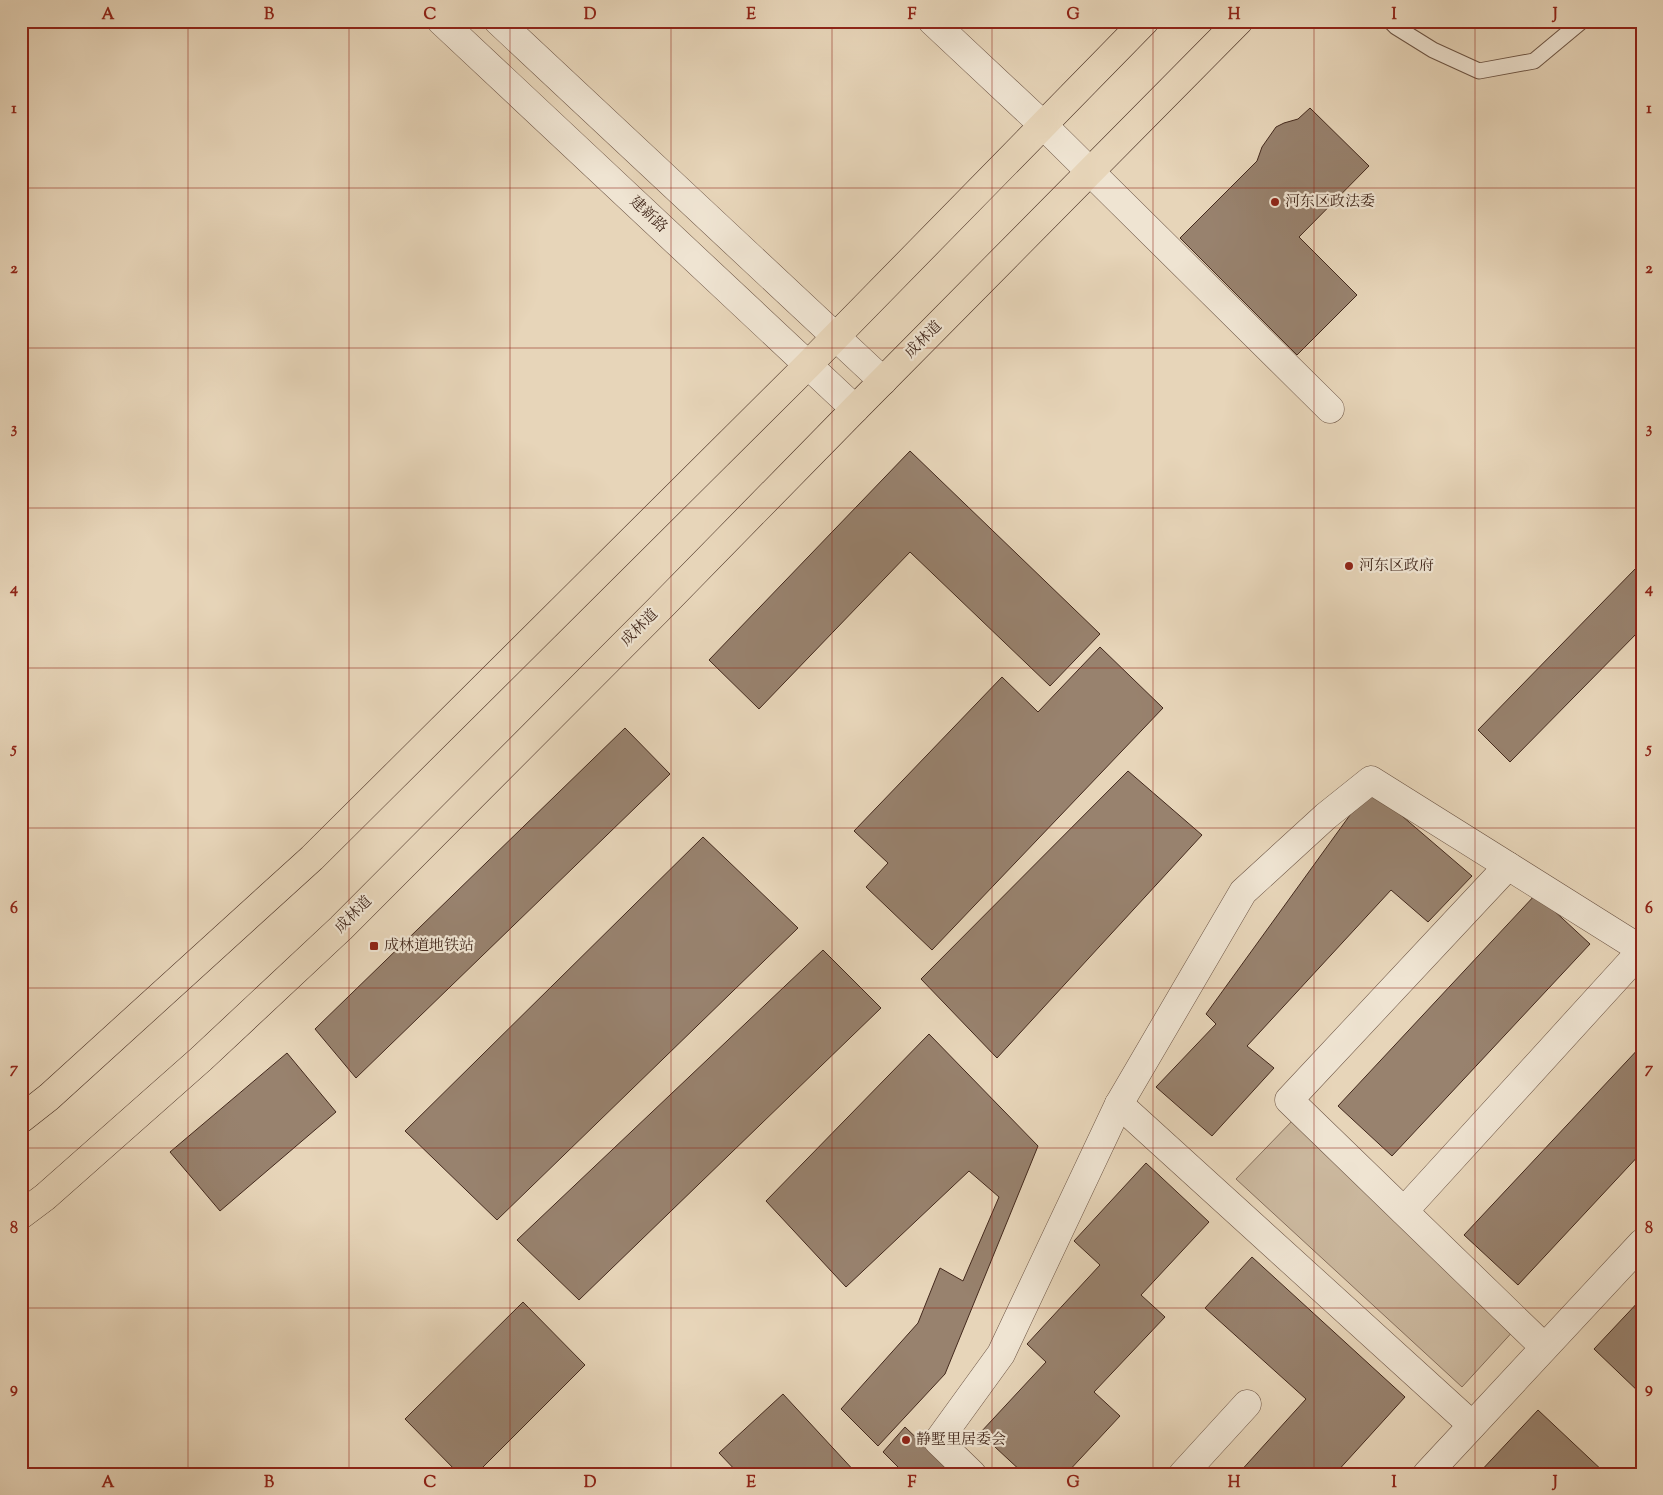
<svg xmlns="http://www.w3.org/2000/svg" width="1663" height="1495" font-family="'Sorts Mill Goudy','Noto Serif SC',serif">
	<style>
		.green { fill: #cbb89e; stroke: #87705e }
		.building { fill: #98826e; stroke: #43291d }
		.lines { fill: none; stroke-linecap: round; stroke-linejoin: round }
		.lane-casing { stroke: #6c5444; stroke-width: 17 }
		.street-casing { stroke: #6c5444; stroke-width: 29 }
		.primary-casing { stroke: #43291d; stroke-width: 29 }
		.lane { stroke: #efe4d2; stroke-width: 15 }
		.street { stroke: #efe4d2; stroke-width: 28 }
		.primary { stroke: #e7d5b9; stroke-width: 28 }
		.grid { fill: none; stroke: #8f2418; stroke-width: 1; stroke-opacity: 0.55 }
		.poi-dot { fill: #8f2418; stroke: #efe4d2; stroke-width: 2 }
		.labels { text-anchor: middle; dominant-baseline: central; stroke-width: 4.5; stroke-linejoin: round; paint-order: stroke }
		.poi-label { font-size: 15px; fill: #43291d; stroke: #efe4d2; text-anchor: start }
		.street-label { font-size: 15px; fill: #43291d; stroke: #efe4d2 }
		.neatline { fill: none; stroke: #8f2418; stroke-width: 2 }
		.grid-label { font-size: 16px; text-anchor: middle; font-weight: bold; fill: #8f2418 }
	</style>
	<rect width="100%" height="100%" fill="#e7d5b9"/>
	<filter id="stains"><feTurbulence type="fractalNoise" baseFrequency=".004" numOctaves="4"/><feColorMatrix values="0 0 0 0 .2 0 0 0 0 .09 0 0 0 0 .02 0 0 0 .5 -.17"/></filter>
	<radialGradient id="worn" r=".72"><stop offset=".6" stop-color="#630" stop-opacity="0"/><stop offset="1" stop-color="#630" stop-opacity=".3"/></radialGradient>
	<path class="green" d="M1295,1118L1516,1328L1462,1387L1236,1179Z"/>
	<g class="building">
		<path d="M1310,108L1369,166L1299,237L1357,295L1297,355L1180,238L1257,161L1262,147L1276,127L1284,123L1298,119Z"/>
		<path d="M910,451L1100,634L1050,686L910,552L759,709L709,660Z"/>
		<path d="M1637,567L1642,571V628L1510,762L1478,730Z"/>
		<path d="M1100,647L1163,708L932,950L866,887L888,863L854,831L1002,677L1038,712Z"/>
		<path d="M625,728L670,774L356,1078L315,1029Z"/>
		<path d="M1128,771L1202,835L997,1058L921,979Z"/>
		<path d="M1374,792L1472,876L1428,922L1391,890L1247,1046L1274,1068L1212,1136L1156,1087L1216,1024L1206,1014L1350,815Z"/>
		<path d="M703,837L798,928L497,1220L405,1131Z"/>
		<path d="M1536,894L1590,944L1392,1156L1338,1106Z"/>
		<path d="M823,950L881,1008L579,1300L517,1240Z"/>
		<path d="M929,1034L1038,1146L945,1374L878,1446L841,1409L918,1323L940,1268L963,1281L999,1197L969,1171L846,1287L766,1201Z"/>
		<path d="M1642,1045V1152L1518,1285L1464,1235Z"/>
		<path d="M287,1053L336,1112L220,1211L170,1152Z"/>
		<path d="M1146,1163L1209,1222L1141,1295L1165,1317L1094,1392L1120,1416L1066,1474H1024L980,1433L1046,1362L1027,1344L1100,1265L1074,1241Z"/>
		<path d="M1252,1257L1405,1397L1335,1474H1238L1306,1399L1205,1308Z"/>
		<path d="M1642,1298V1395L1594,1349Z"/>
		<path d="M523,1302L585,1365L476,1474H459L405,1419Z"/>
		<path d="M783,1394L857,1474H739L719,1453Z"/>
		<path d="M1538,1410L1606,1474H1478Z"/>
		<path d="M905,1427L954,1474H905L883,1452Z"/>
	</g>
	<g class="lines">
		<g class="lane-casing">
			<path id="lane" d="M1390,21L1396,27L1433,50L1479,71L1534,61L1582,21"/>
		</g>
		<g class="street-casing">
			<g id="street">
				<path d="M441,21L855,409"/>
				<path d="M498,21L883,381"/>
				<path d="M932,21L1043,125L1330,409"/>
				<path d="M1508,866L1289,1100L1544,1347"/>
				<path d="M1119,1104L1472,1425"/>
				<path d="M1404,1211L1642,950"/>
				<path d="M972,1474L938,1441L1001,1354L1119,1104L1243,892L1326,816L1371,780L1642,950"/>
				<path d="M1183,1474L1247,1404"/>
				<path d="M1427,1474L1642,1243"/>
			</g>
		</g>
		<g class="primary-casing">
			<g id="primary">
				<path d="M21,1119L49,1097L312,858L808,365L1145,21"/>
				<path d="M21,1215L45,1197L201,1059L341,928L657,611L855,409L1239,21"/>
			</g>
		</g>
		<use href="#lane" class="lane"/>
		<use href="#street" class="street"/>
		<use href="#primary" class="primary"/>
	</g>
	<path class="grid" d="M188,21V1474M349,21V1474M510,21V1474M671,21V1474M832,21V1474M992,21V1474M1153,21V1474M1314,21V1474M1475,21V1474M21,188H1642M21,348H1642M21,508H1642M21,668H1642M21,828H1642M21,988H1642M21,1148H1642M21,1308H1642"/>
	<g class="poi-dot">
		<circle cx="1275" cy="202" r="5"/>
		<circle cx="1349" cy="566" r="5"/>
		<rect x="369" y="941" width="10" height="10" rx="2.5"/>
		<circle cx="906" cy="1440" r="5"/>
	</g>
	<g class="labels">
		<g class="poi-label">
			<text x="1285" y="202">河东区政法委</text>
			<text x="1359" y="566">河东区政府</text>
			<text x="384" y="946">成林道地铁站</text>
			<text x="916" y="1440">静墅里居委会</text>
		</g>
		<g class="street-label">
			<text transform="translate(648 215) rotate(43)">建新路</text>
			<text transform="translate(924 340) rotate(-45)">成林道</text>
			<text transform="translate(640 628) rotate(-45)">成林道</text>
			<text transform="translate(354 915) rotate(-45)">成林道</text>
		</g>
	</g>
	<rect width="1663" height="1495" fill="none" stroke="#e7d5b9" stroke-width="55"/>
	<rect x="28" y="28" width="1608" height="1440" class="neatline"/>
	<g class="grid-label">
		<text x="108" y="19">A</text>
		<text x="269" y="19">B</text>
		<text x="430" y="19">C</text>
		<text x="590" y="19">D</text>
		<text x="751" y="19">E</text>
		<text x="912" y="19">F</text>
		<text x="1073" y="19">G</text>
		<text x="1234" y="19">H</text>
		<text x="1394" y="19">I</text>
		<text x="1555" y="19">J</text>
		<text x="14" y="113">1</text>
		<text x="1649" y="113">1</text>
		<text x="14" y="273">2</text>
		<text x="1649" y="273">2</text>
		<text x="14" y="433">3</text>
		<text x="1649" y="433">3</text>
		<text x="14" y="593">4</text>
		<text x="1649" y="593">4</text>
		<text x="14" y="753">5</text>
		<text x="1649" y="753">5</text>
		<text x="14" y="913">6</text>
		<text x="1649" y="913">6</text>
		<text x="14" y="1073">7</text>
		<text x="1649" y="1073">7</text>
		<text x="14" y="1233">8</text>
		<text x="1649" y="1233">8</text>
		<text x="14" y="1393">9</text>
		<text x="1649" y="1393">9</text>
		<text x="108" y="1487">A</text>
		<text x="269" y="1487">B</text>
		<text x="430" y="1487">C</text>
		<text x="590" y="1487">D</text>
		<text x="751" y="1487">E</text>
		<text x="912" y="1487">F</text>
		<text x="1073" y="1487">G</text>
		<text x="1234" y="1487">H</text>
		<text x="1394" y="1487">I</text>
		<text x="1555" y="1487">J</text>
	</g>
	<rect width="100%" height="100%" filter="url(#stains)"/>
	<rect width="100%" height="100%" fill="url(#worn)"/>
</svg>
